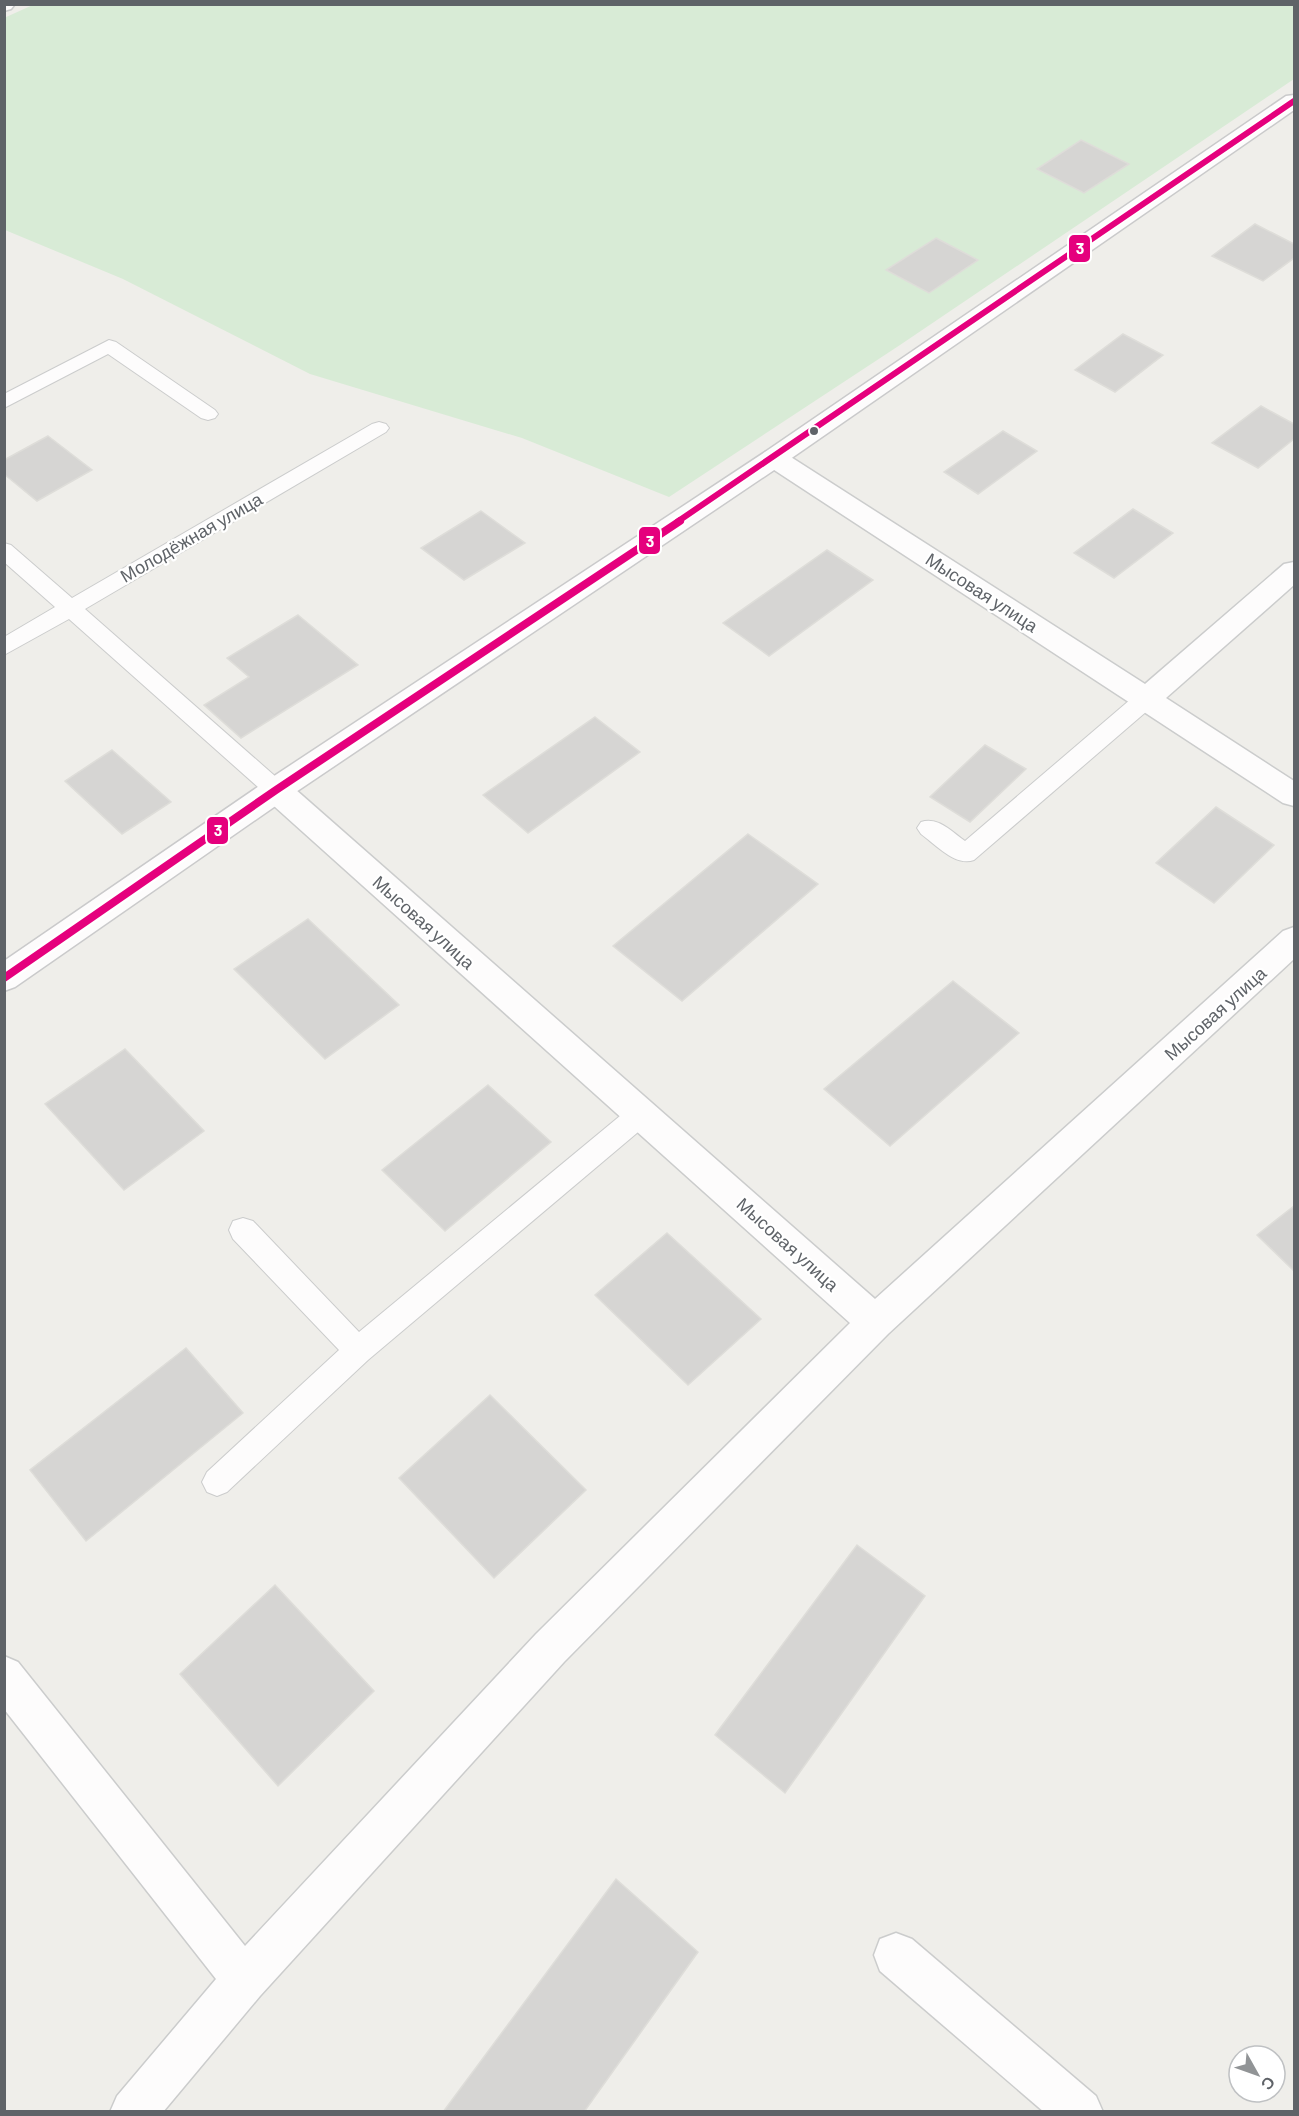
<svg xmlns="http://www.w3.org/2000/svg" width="1299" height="2116" font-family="Barlow,sans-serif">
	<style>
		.green { fill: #d8ebd6 }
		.building { fill: #d6d5d3; stroke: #deddd9; stroke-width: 1.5 }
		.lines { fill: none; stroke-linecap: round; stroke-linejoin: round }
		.lane-casing { stroke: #cbcccc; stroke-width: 2 }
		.street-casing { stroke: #cbcccc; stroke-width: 3 }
		.secondary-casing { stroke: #cacacb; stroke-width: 3 }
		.lane { fill: #fdfcfc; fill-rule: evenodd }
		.street { fill: #fdfcfc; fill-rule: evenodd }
		.secondary { fill: #fdfcfc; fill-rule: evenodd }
		.bus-1-far1-casing { stroke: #fff; stroke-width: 9 }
		.bus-1-casing { stroke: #fff; stroke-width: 13 }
		.bus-1-far1 { stroke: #e5007d; stroke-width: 6 }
		.bus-1 { stroke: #e5007d; stroke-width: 8 }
		.bus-dot { fill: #5f6368; stroke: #fff; stroke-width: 2 }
		.labels { text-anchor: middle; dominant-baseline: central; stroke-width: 4.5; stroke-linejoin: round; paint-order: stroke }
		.street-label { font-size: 18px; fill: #5f6368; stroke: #fff }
		.line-badge { stroke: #fff; stroke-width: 2 }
		.badge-label { font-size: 16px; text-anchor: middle; font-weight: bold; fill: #fff }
	</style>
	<rect width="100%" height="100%" fill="#efeeea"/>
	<path class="green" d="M35,4H1294V79L900,345L669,497L522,438L310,374L123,279L5,230L4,18Z"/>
	<g class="building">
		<path d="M1081,140L1129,164L1084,193L1037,169Z"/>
		<path d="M1255,224L1294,244V258L1263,281L1212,256Z"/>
		<path d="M936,238L978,260L929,293L886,270Z"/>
		<path d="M1123,334L1163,355L1115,392L1075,370Z"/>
		<path d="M1261,406L1294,424V439L1258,468L1212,443Z"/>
		<path d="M1003,431L1037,451L978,494L944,472Z"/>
		<path d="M48,436L92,470L37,501L4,474V460Z"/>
		<path d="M1133,509L1173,533L1114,578L1074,553Z"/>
		<path d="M481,511L525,543L464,580L421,548Z"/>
		<path d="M827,550L873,580L769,656L723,623Z"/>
		<path d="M298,615L358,665L241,738L204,705L249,677L227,658Z"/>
		<path d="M595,717L640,752L528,833L483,795Z"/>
		<path d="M985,745L1026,769L970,822L930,797Z"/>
		<path d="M112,750L171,802L122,834L65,781Z"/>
		<path d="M1216,807L1274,845L1214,903L1156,863Z"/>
		<path d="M748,834L818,884L682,1001L613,946Z"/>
		<path d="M308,919L399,1005L325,1059L234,969Z"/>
		<path d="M953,981L1019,1033L890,1146L824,1089Z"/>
		<path d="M125,1049L204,1131L124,1190L45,1104Z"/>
		<path d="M488,1085L551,1142L445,1231L382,1170Z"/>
		<path d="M1294,1206V1271L1257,1235Z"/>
		<path d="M667,1233L761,1319L688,1385L595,1295Z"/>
		<path d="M186,1348L243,1413L86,1541L30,1470Z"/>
		<path d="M490,1395L586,1490L494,1578L399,1478Z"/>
		<path d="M857,1545L925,1596L785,1793L715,1735Z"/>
		<path d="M275,1585L374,1691L278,1786L180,1674Z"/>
		<path d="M616,1879L698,1952L584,2112H443Z"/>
	</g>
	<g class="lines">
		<g class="lane-casing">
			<g id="lane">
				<path d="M109,340L116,342L215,410L218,414L215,418L208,420L201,418L108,354L4,408V394Z"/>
				<path d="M379,422L386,424L389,428L386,432L85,609L284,784L287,790L284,796L276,799L268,796L69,619L4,655V637L55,607L4,562V543L11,545L72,598L372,424Z"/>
				<path d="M1146,691L1154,693L1157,699L1154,705L974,860C956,867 936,845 921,834L917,828L921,822C938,816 952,832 965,841L1138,693Z"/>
				<path d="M641,1103L650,1106L654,1114L650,1122L368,1360L227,1492L217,1496L207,1492L202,1482L207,1472L339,1350L233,1239L229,1230L233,1221L243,1218L253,1221L359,1332L632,1106Z"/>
			</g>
		</g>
		<g class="street-casing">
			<g id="street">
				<path d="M4,4H15L11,9L4,11Z"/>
				<path d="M774,450L783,452L1145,684L1284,564L1294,562V585L1166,698L1294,781V806L1283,803L765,464L761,458L765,452Z"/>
				<path d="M276,779L287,782L875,1299L1283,931L1294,927V959L888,1334L564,1662L260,1996L163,2112H110L117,2096L216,1979L4,1709V1656L18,1662L245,1946L536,1634L850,1323L265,798L261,790L265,782Z"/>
				<path d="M896,1933L912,1939L1096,2096L1103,2112H1044L880,1971L874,1955L880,1939Z"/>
			</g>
		</g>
		<g class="secondary-casing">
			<path id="secondary" d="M1294,95V110L783,464L287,798L15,987L4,991V961L265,782L765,452L1286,96Z"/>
		</g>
		<use href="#lane" class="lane"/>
		<use href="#street" class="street"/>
		<use href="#secondary" class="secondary"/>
		<g class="bus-1-far1-casing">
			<path id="bus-1-far1" d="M677,522L1294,101"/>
		</g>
		<g class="bus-1-casing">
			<path id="bus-1" d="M4,978L276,790L680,521"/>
		</g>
		<use href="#bus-1-far1" class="bus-1-far1"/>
		<use href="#bus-1" class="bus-1"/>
	</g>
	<circle class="bus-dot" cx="814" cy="431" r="5"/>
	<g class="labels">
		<g class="street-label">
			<text transform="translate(191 537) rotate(-30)">Молодёжная улица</text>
			<text transform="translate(982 592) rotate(33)">Мысовая улица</text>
			<text transform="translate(424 922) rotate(42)">Мысовая улица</text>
			<text transform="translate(1215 1013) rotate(-42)">Мысовая улица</text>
			<text transform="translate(788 1244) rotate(42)">Мысовая улица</text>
		</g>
	</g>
	<g class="line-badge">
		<rect x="1068" y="234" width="23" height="29" rx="6" fill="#e5007d"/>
		<rect x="638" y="526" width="23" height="29" rx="6" fill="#e5007d"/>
		<rect x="206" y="816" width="23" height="29" rx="6" fill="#e5007d"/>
	</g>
	<g class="badge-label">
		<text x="1080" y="254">3</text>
		<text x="650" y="547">3</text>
		<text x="218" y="836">3</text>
	</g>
	<rect width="1299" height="2116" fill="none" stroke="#5f6368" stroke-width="12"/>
	<g transform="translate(1257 2074) rotate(130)"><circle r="28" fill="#ffffff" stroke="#bfc1c3" stroke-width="1.5"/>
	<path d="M0-4.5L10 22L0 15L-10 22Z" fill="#919496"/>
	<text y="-9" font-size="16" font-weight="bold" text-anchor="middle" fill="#5f6368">С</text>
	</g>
</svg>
